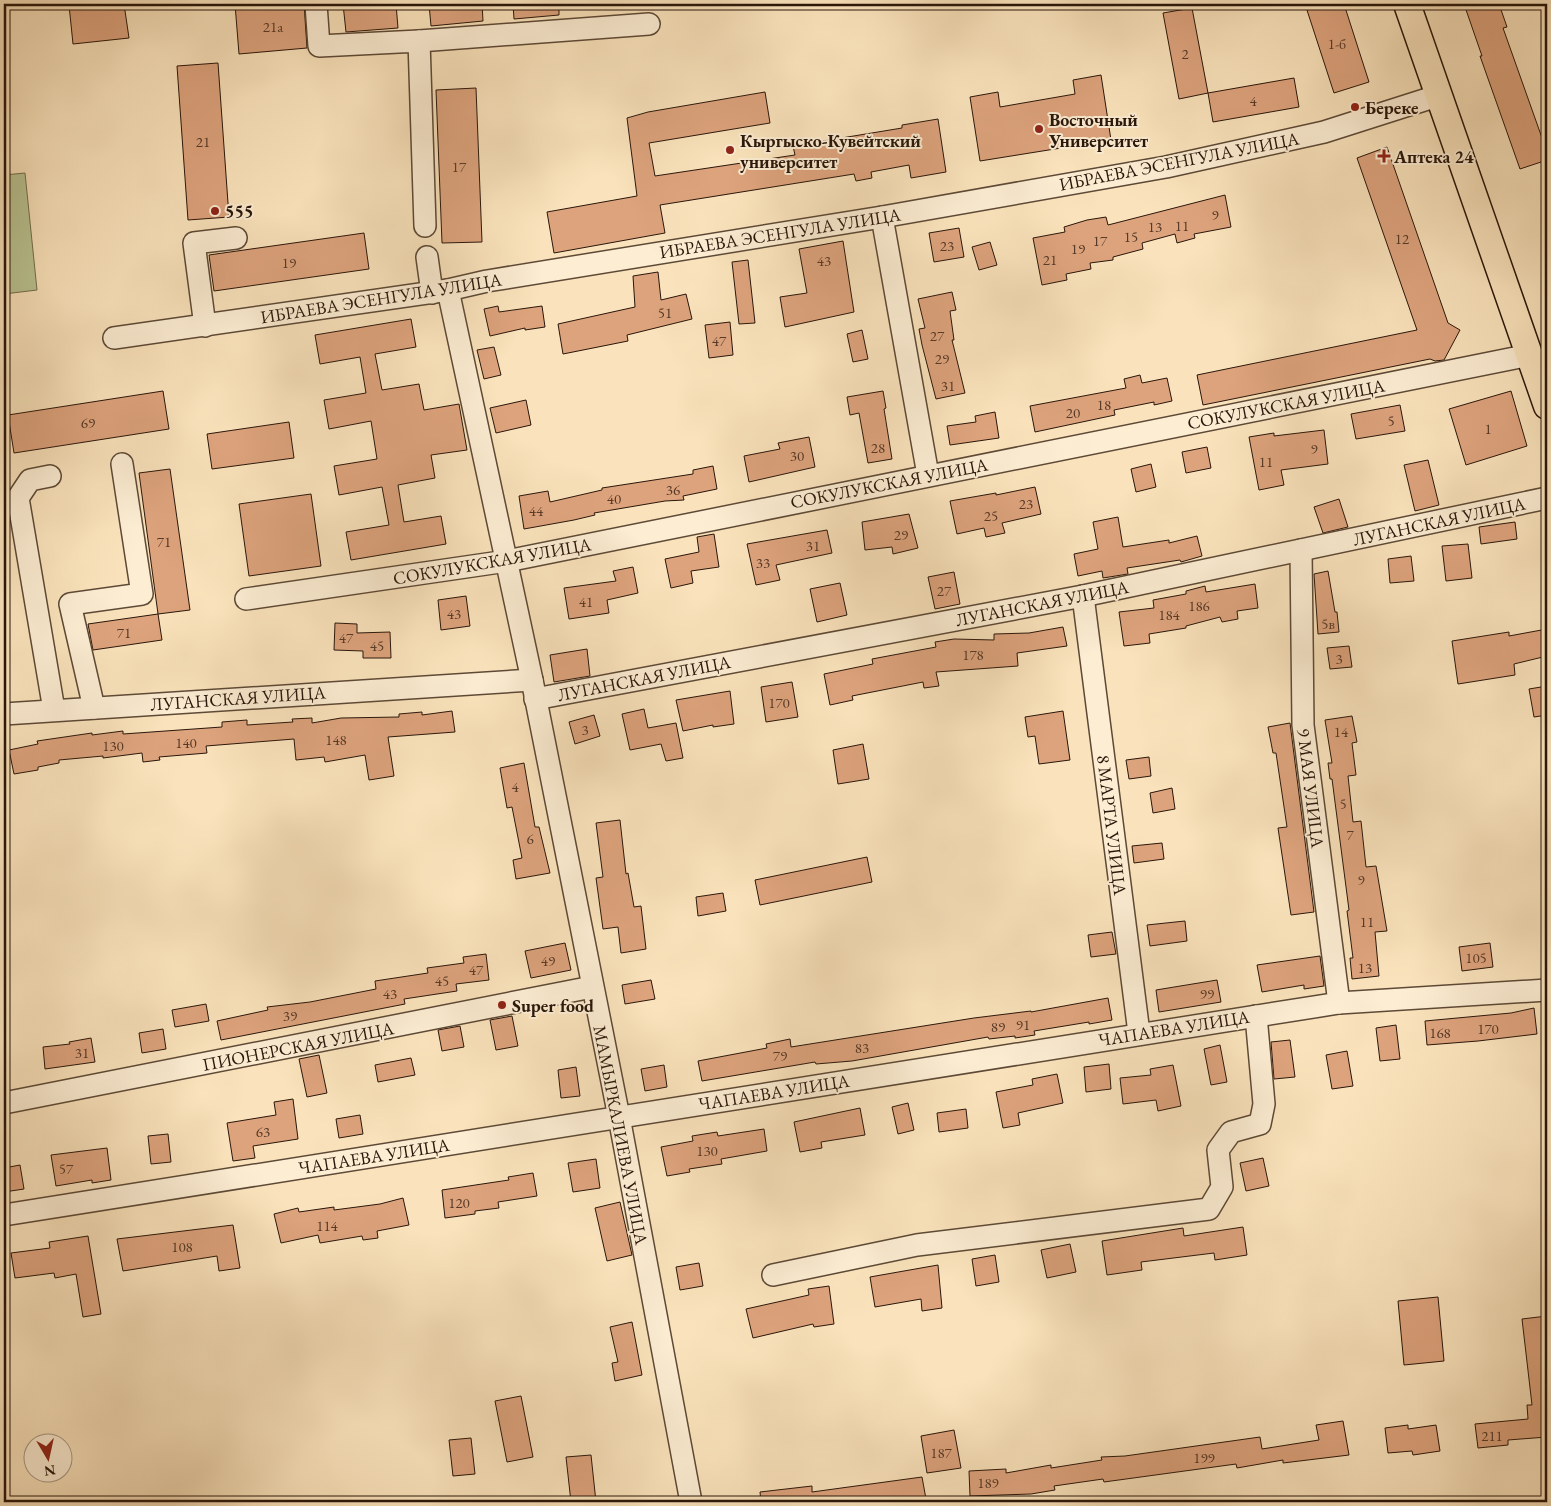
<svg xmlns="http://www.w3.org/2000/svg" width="1551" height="1506" font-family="'EB Garamond',serif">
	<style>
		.green { fill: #bac493; stroke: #726d4e }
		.building { fill: #dda37d; stroke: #29160a }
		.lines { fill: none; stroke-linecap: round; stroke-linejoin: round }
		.minor-casing { stroke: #5d4936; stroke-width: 24 }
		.major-casing { stroke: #29160a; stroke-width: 29 }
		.minor { stroke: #fcedd3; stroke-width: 21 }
		.major { stroke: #fae3bc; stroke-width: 26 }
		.poi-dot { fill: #8f2418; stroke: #fcedd3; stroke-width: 2 }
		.labels { text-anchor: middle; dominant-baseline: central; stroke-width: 4; stroke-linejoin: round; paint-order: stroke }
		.number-label { font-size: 15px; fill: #563927 }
		.poi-label { font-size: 18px; font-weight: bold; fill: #29160a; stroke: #fcedd3; text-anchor: start }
		.street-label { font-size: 18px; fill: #29160a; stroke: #fcedd3 }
	</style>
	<rect width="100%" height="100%" fill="#fae3bc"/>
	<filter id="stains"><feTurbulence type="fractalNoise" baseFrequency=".004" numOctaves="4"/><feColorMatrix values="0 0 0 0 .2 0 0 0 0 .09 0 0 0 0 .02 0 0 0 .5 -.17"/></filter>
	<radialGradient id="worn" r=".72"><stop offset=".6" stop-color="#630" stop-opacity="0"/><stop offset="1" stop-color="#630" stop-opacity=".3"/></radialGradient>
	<path class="green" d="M25,173L37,290L4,294V175Z"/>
	<g class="building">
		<path d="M80,4H124L129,38L73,44L69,5Z"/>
		<path d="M235,4H304L307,48L239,54Z"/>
		<path d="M343,4H396L398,28L346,32Z"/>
		<path d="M429,4H482L483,21L431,26Z"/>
		<path d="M513,4H559V15L514,19Z"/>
		<path d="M1305,4H1344L1369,82L1334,93Z"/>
		<path d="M1464,4H1499L1507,27L1503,28L1547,152V160L1520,169L1480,56H1482Z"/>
		<path d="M1192,8L1208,93L1179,99L1163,13Z"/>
		<path d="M218,63L229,217L188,220L177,66Z"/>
		<path d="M1101,75L1111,140L980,161L970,97L998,92L1000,107L1075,94L1073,80Z"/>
		<path d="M1294,78L1299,107L1213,122L1208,93Z"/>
		<path d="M476,88L482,242L442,243L436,90Z"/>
		<path d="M765,92L770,123L649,143L655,176L795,155L793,146L902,128V125L938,119L946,172L911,178L909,165L871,172L872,178L856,181L854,174L660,205L665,233L554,253L547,212L637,196L627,118L648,112Z"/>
		<path d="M1387,147L1448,323L1460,330L1444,360L1435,361L1430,359L1203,405L1197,375L1417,330L1357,158Z"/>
		<path d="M1225,195L1231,227L1194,234L1195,238L1177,243L1175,234L1142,243L1143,249L1113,257V260L1090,263L1091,269L1066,274L1067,280L1042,285L1033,238L1065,232L1064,227L1087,220L1106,217L1108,225Z"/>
		<path d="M959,228L964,257L934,262L929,233Z"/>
		<path d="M364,233L369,269L214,291L209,255Z"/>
		<path d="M843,241L854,312L785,327L780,297L807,293L799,249Z"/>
		<path d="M990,242L997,265L979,270L972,247Z"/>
		<path d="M748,260L755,323L739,324L732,262Z"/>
		<path d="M658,272L661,300L686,294L692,319L627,335L628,341L563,354L558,324L635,307L633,276Z"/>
		<path d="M952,292L956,310L950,311L954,340H952L965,393L936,399L922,345L919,329L925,328L918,299Z"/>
		<path d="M498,306L499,312L542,306L545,327L525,330V328L490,336L484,309Z"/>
		<path d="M411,319L416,347L375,354L382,390L419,384L424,410L459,404L467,450L431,455L435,478L398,485L404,522L441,516L446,544L351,560L346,532L389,525L382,487L339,495L334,466L377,459L371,421L329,429L324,400L366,393L360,357L320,364L315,335Z"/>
		<path d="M730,322L733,355L709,358L705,325Z"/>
		<path d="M862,330L868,359L853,362L847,334Z"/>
		<path d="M494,347L501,375L484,379L477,350Z"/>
		<path d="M1140,375L1142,383L1167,378L1172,401L1154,405V402L1114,410L1115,415L1035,432L1030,406L1126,388L1124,379Z"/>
		<path d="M163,391L169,429L14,453L8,415Z"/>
		<path d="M883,391L886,408L884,409L892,459L868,463L859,413L850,415L847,397Z"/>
		<path d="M1511,391L1527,446L1466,465L1449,409Z"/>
		<path d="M526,400L531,425L496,433L490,408Z"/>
		<path d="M1400,405L1405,431L1356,439L1351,414Z"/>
		<path d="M995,412L999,438L950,445L947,426L976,422L975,416Z"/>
		<path d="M289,422L294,458L212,469L207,434Z"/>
		<path d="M1324,430L1328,464L1281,470L1284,485L1259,490L1249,437L1274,433V436Z"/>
		<path d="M809,437L815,467L749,482L744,456L780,449L778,443Z"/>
		<path d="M1207,447L1211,468L1186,473L1182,452Z"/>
		<path d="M1428,460L1439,505L1415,511L1404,465Z"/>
		<path d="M1151,464L1156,487L1136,492L1131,469Z"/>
		<path d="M713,466L717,489L683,496L684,500L665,501L594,513L595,515L574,520L524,529L519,496L548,491L550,502L602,490V488L693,474V470Z"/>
		<path d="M170,469L190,610L158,614L139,473Z"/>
		<path d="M1035,487L1041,514L1002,523L1005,533L986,537L984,528L957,534L950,501L996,493V495Z"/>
		<path d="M311,494L321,566L249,576L239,504Z"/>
		<path d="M1339,499L1348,527L1323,533L1314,507Z"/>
		<path d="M909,514L918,548L893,554L892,547L865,550L862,522Z"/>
		<path d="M1118,517L1123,547L1169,540V543L1197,536L1202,556L1181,562L1180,560L1127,568L1128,574L1103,578L1102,571L1078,576L1074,554L1098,549L1093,522Z"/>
		<path d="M1515,522L1517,539L1481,544L1479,527Z"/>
		<path d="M827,530L832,553L776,565L780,580L756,585L747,544Z"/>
		<path d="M714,534L719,567L691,571L693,583L671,588L665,559L699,552L697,537Z"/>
		<path d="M1468,544L1472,578L1446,581L1442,546Z"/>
		<path d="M1411,556L1414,581L1390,583L1388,559Z"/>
		<path d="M633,567L638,593L607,600L609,613L569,619L564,588L616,581L613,571Z"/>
		<path d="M1328,571L1335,612H1337L1339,632L1318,634L1314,574Z"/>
		<path d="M954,572L960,604L935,609L928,577Z"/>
		<path d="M840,583L847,615L817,622L810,589Z"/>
		<path d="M1255,584L1258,608L1237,611L1238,619L1222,622L1220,617L1186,626V628L1149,634L1150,643L1124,646L1119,612L1154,608L1153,600L1186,594V591L1205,586L1206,592Z"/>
		<path d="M466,596L470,626L441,630L438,600Z"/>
		<path d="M158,614L162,640L93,650L88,624Z"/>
		<path d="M335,623L357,624V633L390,632L391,658H363V651L334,650Z"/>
		<path d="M1063,627L1067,646L1017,653L1018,666L936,672L939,686L924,688L923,682L852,696L853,700L830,705L824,674L873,664L872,659L936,647L935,642L954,639L994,640V634L1029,633Z"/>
		<path d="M1547,629V656L1514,664L1515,675L1458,684L1452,641L1509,632V636Z"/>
		<path d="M1349,646L1352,667L1330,669L1327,648Z"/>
		<path d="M587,649L590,676L554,682L550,655Z"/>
		<path d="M792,682L798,717L766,722L761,687Z"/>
		<path d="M1547,686V715L1534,717L1529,689Z"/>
		<path d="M730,691L734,724L713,727V725L683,731L676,700Z"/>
		<path d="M644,709L648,728L676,723L683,758L666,761L661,744L630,750L622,714Z"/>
		<path d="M452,711L455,732L388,737L394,776L369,780L365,755L325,762L324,757L296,760L294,739L206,746L207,753L159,757L160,760L143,762L142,753L103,758V756L59,760V763L38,767V770L14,774L9,750L38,744L37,741L92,733V735L123,731V734L222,727V722L247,720V725L293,722L292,719L312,718V723L341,718L399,717V714L422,712V715Z"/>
		<path d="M1063,711L1070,760L1039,764L1035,736L1028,737L1025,717Z"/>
		<path d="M594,715L600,736L575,744L569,722Z"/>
		<path d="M1352,716L1357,742L1352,743L1356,775L1348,776L1353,822L1361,821L1366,867L1376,866L1387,931L1375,932L1379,976L1352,979L1350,958H1353L1347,911L1349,910L1332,779H1330L1328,763H1332L1325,720Z"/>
		<path d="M1290,723L1314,912L1291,915L1278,828L1287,827L1276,753H1273L1268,727Z"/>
		<path d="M863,744L869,779L838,784L833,750Z"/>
		<path d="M1149,757L1151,776L1129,779L1126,760Z"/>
		<path d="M524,763L535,827H539L550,873L516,879L513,860L522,858L512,807L507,808L500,768Z"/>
		<path d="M1172,788L1175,809L1153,813L1150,793Z"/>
		<path d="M620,820L626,874L628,873L634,907L641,906L646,949L621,953L618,927L603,929L596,878L603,877L596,823Z"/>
		<path d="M1162,843L1164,859L1134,863L1132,846Z"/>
		<path d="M867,857L872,882L760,905L755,880Z"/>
		<path d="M723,893L726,911L698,916L696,897Z"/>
		<path d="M1185,921L1187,941L1150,946L1147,925Z"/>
		<path d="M1112,932L1116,954L1091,957L1088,935Z"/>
		<path d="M565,943L571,970L531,978L525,951Z"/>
		<path d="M1490,943L1493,967L1462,971L1459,947Z"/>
		<path d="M486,954L489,980L456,984L457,991L404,999L405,1004L221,1040L217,1021L268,1010L267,1007L310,1002L376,989L375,981L428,973L427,968L464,963L463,957Z"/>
		<path d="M1320,956L1324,986L1304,989V985L1262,992L1257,965Z"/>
		<path d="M651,980L655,999L625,1004L622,985Z"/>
		<path d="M1217,980L1221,1002L1159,1012L1156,990Z"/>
		<path d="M1108,998L1112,1020L1089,1024V1022L1034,1031L1035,1035L1015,1038V1036L989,1039L988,1037L852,1061L816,1064L815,1062L702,1081L698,1061L767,1048L766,1044L790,1039L791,1047L974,1018L1031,1011V1012Z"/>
		<path d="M206,1004L209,1021L175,1027L172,1010Z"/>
		<path d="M1534,1008L1537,1034L1478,1041L1427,1045L1425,1021L1511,1013Z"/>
		<path d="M512,1016L518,1046L496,1050L490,1020Z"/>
		<path d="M1396,1025L1400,1059L1380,1061L1376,1028Z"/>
		<path d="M460,1026L464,1047L442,1051L438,1030Z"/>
		<path d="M163,1029L166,1049L142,1053L139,1033Z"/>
		<path d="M91,1038L95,1062L45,1069L43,1047L70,1044L69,1042Z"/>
		<path d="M1290,1040L1295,1077L1274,1079L1271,1042Z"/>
		<path d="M1220,1045L1227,1082L1211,1085L1204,1049Z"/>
		<path d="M1347,1051L1353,1086L1332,1089L1326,1055Z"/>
		<path d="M319,1055L327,1093L307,1097L299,1059Z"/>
		<path d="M411,1058L415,1075L378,1082L375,1065Z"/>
		<path d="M1109,1064L1111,1089L1086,1092L1084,1067Z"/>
		<path d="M664,1065L667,1087L645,1091L641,1069Z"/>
		<path d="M1173,1065L1181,1106L1158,1111L1156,1100L1123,1104L1120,1078L1151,1075L1150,1069Z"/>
		<path d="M576,1067L580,1096L561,1098L558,1070Z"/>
		<path d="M1057,1074L1063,1103L1018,1113L1020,1125L1003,1128L996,1092L1033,1085L1032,1079Z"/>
		<path d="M293,1099L298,1139L253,1146L255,1158L233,1161L227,1123L276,1115L274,1102Z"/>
		<path d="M908,1103L914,1130L898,1134L892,1107Z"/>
		<path d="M860,1108L865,1135L821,1142L822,1148L800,1152L794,1122Z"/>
		<path d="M966,1109L968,1128L939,1132L937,1113Z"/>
		<path d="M360,1115L363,1134L339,1138L336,1119Z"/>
		<path d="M764,1129L767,1151L721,1159L722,1164L689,1169L690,1172L667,1176L661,1147L693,1141L692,1136L717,1132L718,1136Z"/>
		<path d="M168,1134L171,1162L151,1164L148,1136Z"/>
		<path d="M107,1148L111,1180L92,1183V1180L56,1186L51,1155Z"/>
		<path d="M1263,1158L1269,1186L1246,1191L1240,1163Z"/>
		<path d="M596,1159L600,1188L573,1192L568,1163Z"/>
		<path d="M20,1165L24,1189L4,1192V1168Z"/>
		<path d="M533,1173L537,1196L498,1202L499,1208L475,1211V1214L445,1218L442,1190L509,1180L508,1177Z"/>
		<path d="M403,1198L409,1225L377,1231L378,1238L363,1240L362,1236L320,1243L318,1235L281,1243L274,1214L298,1208L299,1212L334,1207V1210L380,1204Z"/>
		<path d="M620,1202L632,1255L607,1261L595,1208Z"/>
		<path d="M233,1225L240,1268L219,1271L217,1256L123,1271L117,1239Z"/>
		<path d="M1243,1227L1247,1255L1215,1260L1214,1253L1141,1262L1142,1270L1107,1275L1102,1241L1183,1228L1184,1236Z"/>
		<path d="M88,1236L101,1314L83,1317L76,1274L55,1278L54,1273L15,1278L11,1253L50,1248L49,1242Z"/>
		<path d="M1070,1244L1076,1272L1047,1278L1041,1250Z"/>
		<path d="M995,1255L999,1282L976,1286L972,1259Z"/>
		<path d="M699,1263L703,1286L680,1290L676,1267Z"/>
		<path d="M938,1265L942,1308L922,1311L921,1299L875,1307L870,1277Z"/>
		<path d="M829,1286L834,1324L814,1327L813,1324L753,1338L746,1309L809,1295L808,1289Z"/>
		<path d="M1438,1297L1444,1361L1404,1365L1398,1301Z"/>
		<path d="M1547,1316V1437L1508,1440V1445L1478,1448L1475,1424L1528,1419L1527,1405H1532L1522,1319Z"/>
		<path d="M632,1322L642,1375L615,1381L612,1363L618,1362L610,1327Z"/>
		<path d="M521,1396L533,1457L507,1462L495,1401Z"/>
		<path d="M1343,1421L1349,1455L1283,1463V1460L1237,1468L1236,1464L1104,1482L1103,1479L1054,1486L1055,1490L1031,1494L970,1496L969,1471L1006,1469V1473L1051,1465V1468L1102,1460L1101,1457L1125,1456L1260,1437L1262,1449L1319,1440L1316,1425Z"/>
		<path d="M1408,1425V1429L1436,1425L1440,1451L1413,1455L1412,1451L1388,1453L1385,1428Z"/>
		<path d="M954,1430L961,1468L927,1473L921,1436Z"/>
		<path d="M471,1438L475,1474L453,1476L449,1440Z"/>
		<path d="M591,1455L596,1502H571L566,1457Z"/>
		<path d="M922,1477L926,1499L908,1502H761L760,1492L812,1486V1492Z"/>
	</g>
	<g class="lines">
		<g class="minor-casing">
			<g id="minor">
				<path d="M316,4L319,46L419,41L425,226"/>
				<path d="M419,41L649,24"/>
				<path d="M882,217L928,475"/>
				<path d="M427,257L432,293"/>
				<path d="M448,290L532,680L619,1117L691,1502"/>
				<path d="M205,326L194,243L236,238"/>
				<path d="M114,338L448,290L487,281L882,217L1166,167L1324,132L1440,95"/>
				<path d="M50,476L30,480L18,498L54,710"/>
				<path d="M1301,550L1303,725L1339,1003"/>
				<path d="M1083,596L1139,1033"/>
				<path d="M246,599L507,561L1530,355"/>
				<path d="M535,699L1083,596L1547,498"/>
				<path d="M94,708L70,604L142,594L122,464"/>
				<path d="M4,714L532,680"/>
				<path d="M4,1103L592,987"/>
				<path d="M4,1215L1339,1003L1547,990"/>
				<path d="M773,1275L917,1245L1209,1209L1222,1187L1218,1150L1231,1132L1260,1124L1264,1104L1256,1016"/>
			</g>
		</g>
		<g class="major-casing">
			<path id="major" d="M1407,4L1547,406"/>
		</g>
		<use href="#minor" class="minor"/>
		<use href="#major" class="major"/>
	</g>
	<g class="poi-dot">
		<circle cx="1355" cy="107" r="5"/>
		<circle cx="1039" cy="129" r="5"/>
		<circle cx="730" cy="150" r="5"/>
		<path d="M1381.5 148.5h5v5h5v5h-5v5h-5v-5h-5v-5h5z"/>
		<circle cx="215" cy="211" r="5"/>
		<circle cx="502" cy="1005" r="5"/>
	</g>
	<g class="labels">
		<g class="number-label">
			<text x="273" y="26">21а</text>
			<text x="1337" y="43">1-б</text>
			<text x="1185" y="53">2</text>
			<text x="1253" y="100">4</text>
			<text x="203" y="141">21</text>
			<text x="459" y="166">17</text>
			<text x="1215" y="214">9</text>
			<text x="1182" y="225">11</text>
			<text x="1155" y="226">13</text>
			<text x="1131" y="236">15</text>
			<text x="1402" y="238">12</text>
			<text x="1100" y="240">17</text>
			<text x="947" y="245">23</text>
			<text x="1078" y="248">19</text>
			<text x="1050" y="259">21</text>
			<text x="824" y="260">43</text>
			<text x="289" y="262">19</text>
			<text x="665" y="312">51</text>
			<text x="937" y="335">27</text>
			<text x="719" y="340">47</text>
			<text x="942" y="358">29</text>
			<text x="948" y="385">31</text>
			<text x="1104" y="404">18</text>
			<text x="1073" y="412">20</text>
			<text x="1391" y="420">5</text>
			<text x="88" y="422">69</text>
			<text x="1488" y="428">1</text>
			<text x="878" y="447">28</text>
			<text x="1314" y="448">9</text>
			<text x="797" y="455">30</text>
			<text x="1266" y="461">11</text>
			<text x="673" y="489">36</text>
			<text x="614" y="498">40</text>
			<text x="1026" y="503">23</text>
			<text x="536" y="510">44</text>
			<text x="991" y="515">25</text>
			<text x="901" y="534">29</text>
			<text x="164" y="541">71</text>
			<text x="813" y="545">31</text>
			<text x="763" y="562">33</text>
			<text x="944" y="590">27</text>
			<text x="586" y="601">41</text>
			<text x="1199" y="605">186</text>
			<text x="454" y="613">43</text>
			<text x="1169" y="614">184</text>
			<text x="1328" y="623">5в</text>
			<text x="124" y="632">71</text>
			<text x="346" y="637">47</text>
			<text x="377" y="645">45</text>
			<text x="973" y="654">178</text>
			<text x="1339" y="658">3</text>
			<text x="779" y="702">170</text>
			<text x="585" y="729">3</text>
			<text x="1341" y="731">14</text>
			<text x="336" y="739">148</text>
			<text x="186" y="742">140</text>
			<text x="113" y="745">130</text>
			<text x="515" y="786">4</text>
			<text x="1343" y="803">5</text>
			<text x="1350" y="834">7</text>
			<text x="530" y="838">6</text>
			<text x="1361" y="879">9</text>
			<text x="1367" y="921">11</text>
			<text x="1476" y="957">105</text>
			<text x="548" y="960">49</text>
			<text x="1365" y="967">13</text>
			<text x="476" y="969">47</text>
			<text x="442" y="980">45</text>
			<text x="390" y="993">43</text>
			<text x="1207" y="993">99</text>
			<text x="290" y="1015">39</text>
			<text x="1023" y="1024">91</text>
			<text x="998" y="1026">89</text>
			<text x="1488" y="1028">170</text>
			<text x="1440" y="1032">168</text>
			<text x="862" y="1047">83</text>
			<text x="82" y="1052">31</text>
			<text x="780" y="1055">79</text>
			<text x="263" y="1131">63</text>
			<text x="707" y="1150">130</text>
			<text x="66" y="1168">57</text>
			<text x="459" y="1202">120</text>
			<text x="327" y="1225">114</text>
			<text x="182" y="1246">108</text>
			<text x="1492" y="1435">211</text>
			<text x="941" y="1452">187</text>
			<text x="1204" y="1457">199</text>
			<text x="988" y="1482">189</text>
		</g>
		<g class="poi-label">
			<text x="1365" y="107">Береке</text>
			<text x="1049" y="119">Восточный<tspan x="1049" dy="21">Университет</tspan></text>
			<text x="740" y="140">Кыргыско-Кувейтский<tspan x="740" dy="21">университет</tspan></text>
			<text x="1394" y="156">Аптека 24</text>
			<text x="225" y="211">555</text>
			<text x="512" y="1005">Super food</text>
		</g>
		<g class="street-label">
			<text transform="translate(1179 161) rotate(-11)">ИБРАЕВА ЭСЕНГУЛА УЛИЦА</text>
			<text transform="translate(780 233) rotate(-9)">ИБРАЕВА ЭСЕНГУЛА УЛИЦА</text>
			<text transform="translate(381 298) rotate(-9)">ИБРАЕВА ЭСЕНГУЛА УЛИЦА</text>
			<text transform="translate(1286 404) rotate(-11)">СОКУЛУКСКАЯ УЛИЦА</text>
			<text transform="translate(889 483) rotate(-11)">СОКУЛУКСКАЯ УЛИЦА</text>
			<text transform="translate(1439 521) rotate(-12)">ЛУГАНСКАЯ УЛИЦА</text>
			<text transform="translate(492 561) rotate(-10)">СОКУЛУКСКАЯ УЛИЦА</text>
			<text transform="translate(1042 603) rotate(-11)">ЛУГАНСКАЯ УЛИЦА</text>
			<text transform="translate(644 678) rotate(-11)">ЛУГАНСКАЯ УЛИЦА</text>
			<text transform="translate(238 698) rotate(-4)">ЛУГАНСКАЯ УЛИЦА</text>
			<text transform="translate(1311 788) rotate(83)">9 МАЯ УЛИЦА</text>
			<text transform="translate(1112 825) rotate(83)">8 МАРТА УЛИЦА</text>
			<text transform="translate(1174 1028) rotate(-9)">ЧАПАЕВА УЛИЦА</text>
			<text transform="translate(298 1046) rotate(-11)">ПИОНЕРСКАЯ УЛИЦА</text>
			<text transform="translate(774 1092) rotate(-9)">ЧАПАЕВА УЛИЦА</text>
			<text transform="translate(621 1135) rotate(79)">МАМЫРКАЛИЕВА УЛИЦА</text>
			<text transform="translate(374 1156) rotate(-9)">ЧАПАЕВА УЛИЦА</text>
		</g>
	</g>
	<rect width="1551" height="1506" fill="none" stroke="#fae3bc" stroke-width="20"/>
	<rect x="5" y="5" width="1541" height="1496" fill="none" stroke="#29160a" stroke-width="2.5"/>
	<rect x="10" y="10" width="1531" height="1486" fill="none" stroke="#29160a"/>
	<g transform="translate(48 1458) rotate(171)"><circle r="24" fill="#fcedd3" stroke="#a89783"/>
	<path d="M0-4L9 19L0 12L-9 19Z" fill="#8f2418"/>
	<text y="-8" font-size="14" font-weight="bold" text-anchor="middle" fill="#29160a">N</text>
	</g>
	<rect width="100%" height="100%" filter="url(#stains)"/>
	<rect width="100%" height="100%" fill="url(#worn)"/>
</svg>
